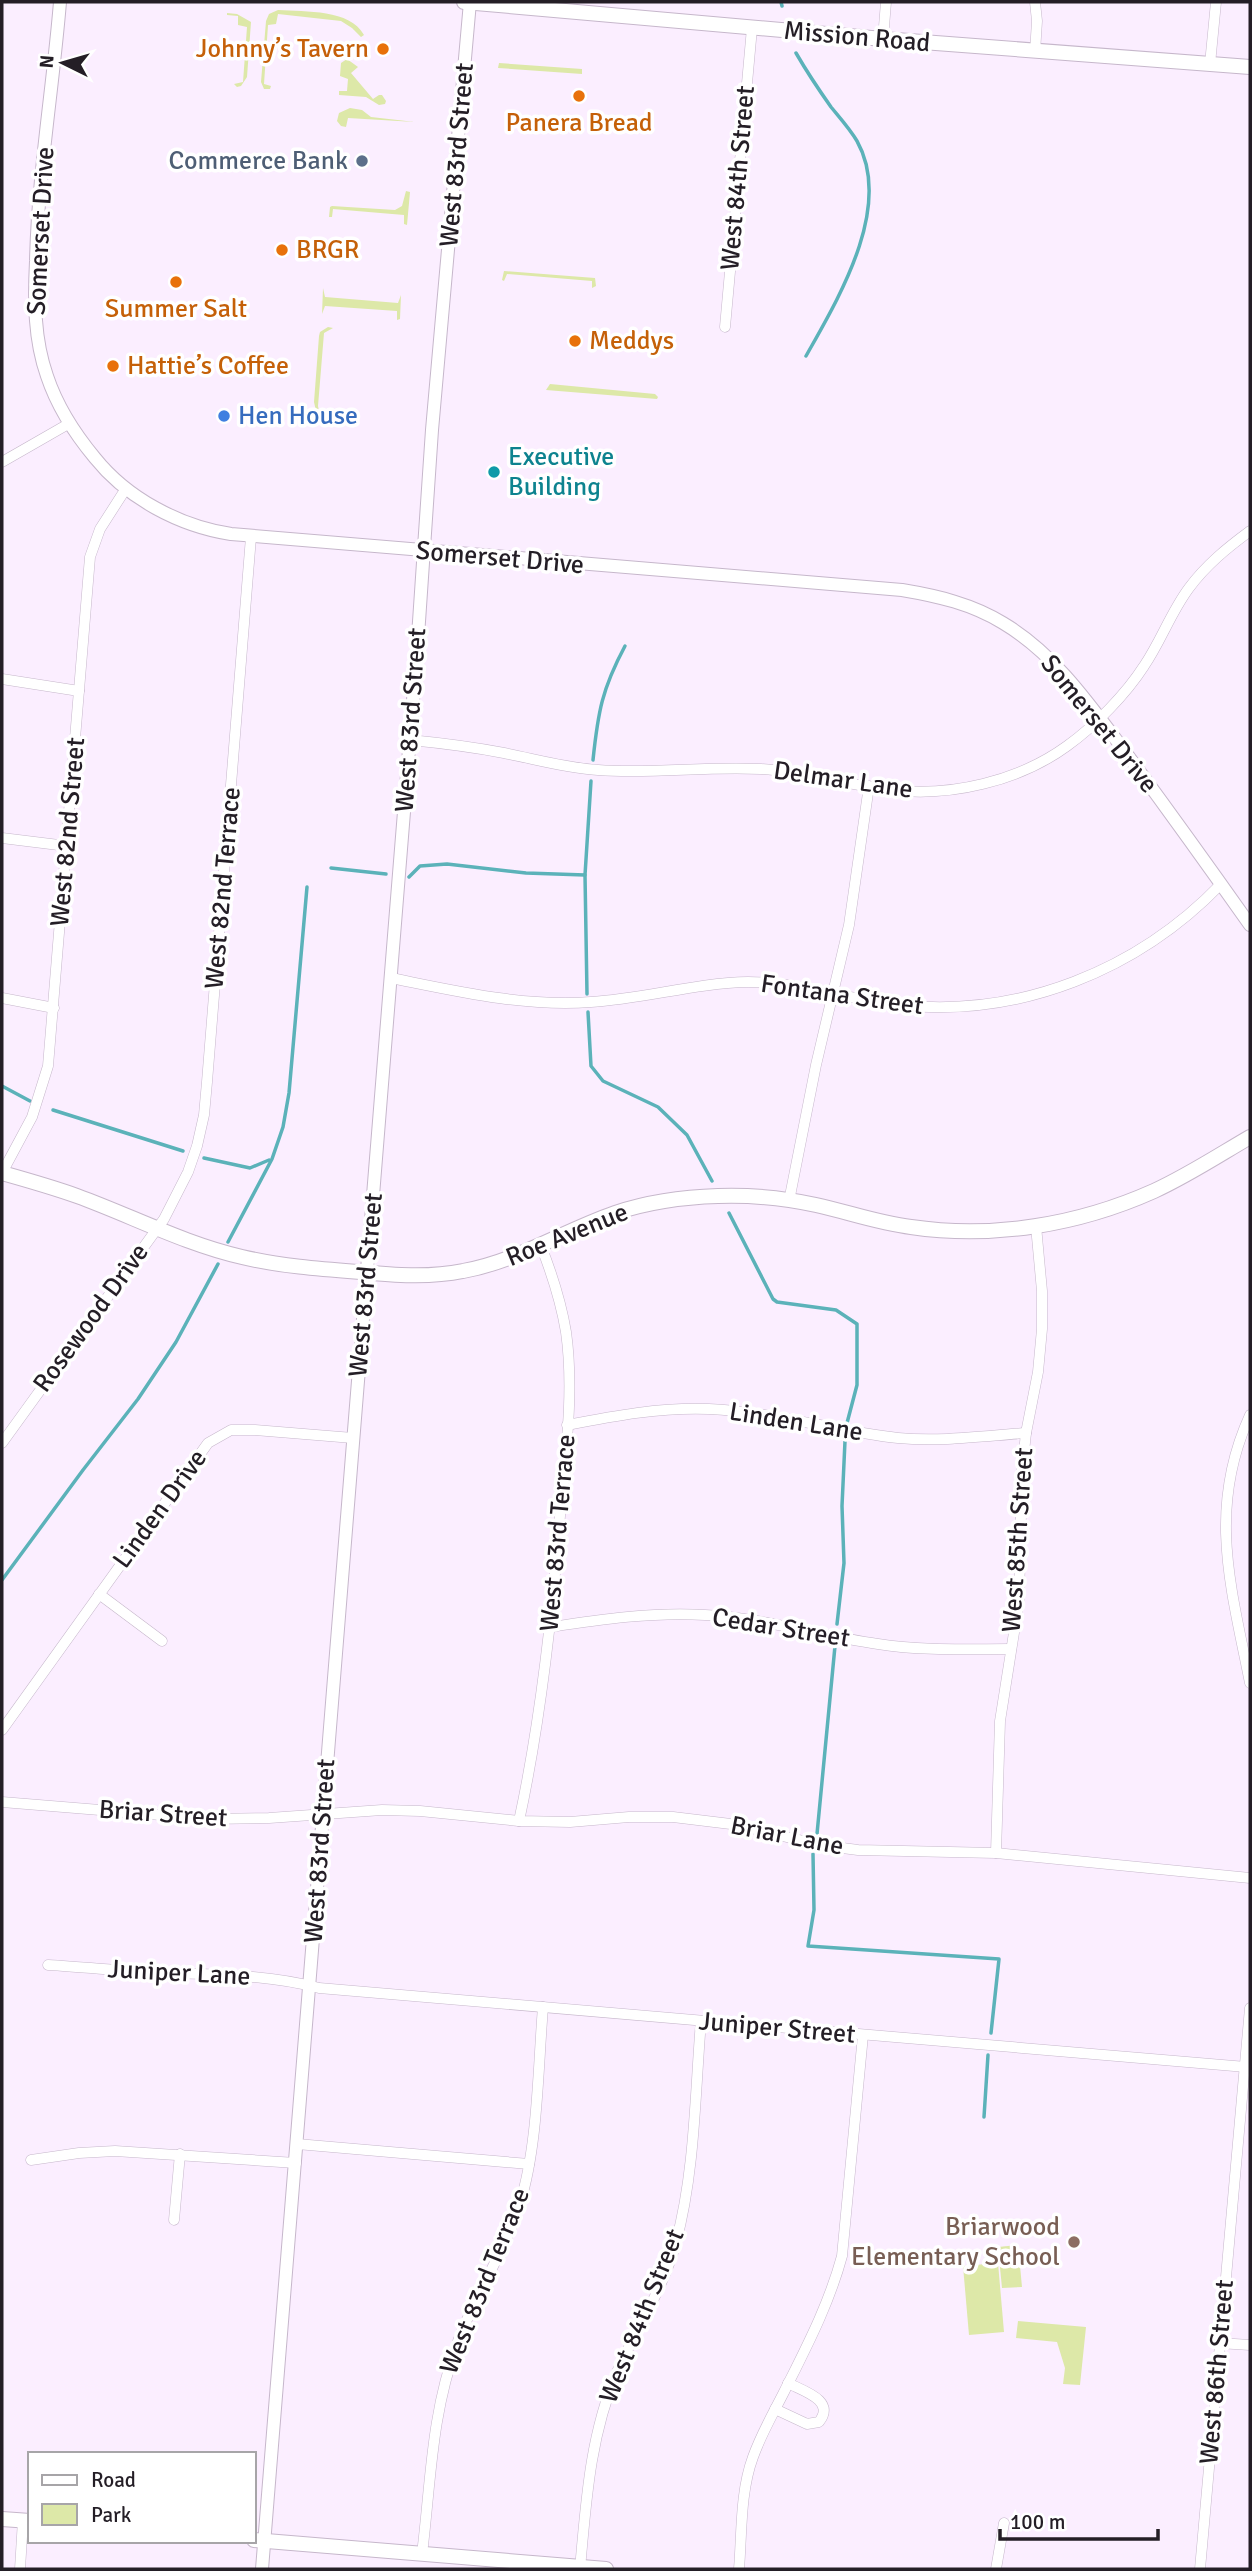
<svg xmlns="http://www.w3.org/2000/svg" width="1252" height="2571" font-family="Signika,sans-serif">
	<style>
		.green { fill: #dde8a8 }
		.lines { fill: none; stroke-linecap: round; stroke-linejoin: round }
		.stream { stroke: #5bb2b9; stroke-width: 3.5 }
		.minor-casing { stroke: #c6b7cb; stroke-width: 11 }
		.tertiary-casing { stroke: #c6b7cb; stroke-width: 14 }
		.secondary-casing { stroke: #c6b7cb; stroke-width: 16 }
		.minor { stroke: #fff; stroke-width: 10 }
		.tertiary { stroke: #fff; stroke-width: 12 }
		.secondary { stroke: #fff; stroke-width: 14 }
		.food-dot { fill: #e8710a; stroke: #fff; stroke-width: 2.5 }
		.service-dot { fill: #5c6f8a; stroke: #fff; stroke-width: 2.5 }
		.shop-dot { fill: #3f7fe0; stroke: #fff; stroke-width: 2.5 }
		.culture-dot { fill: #0f9aa8; stroke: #fff; stroke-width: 2.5 }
		.education-dot { fill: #8d6e63; stroke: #fff; stroke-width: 2.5 }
		.labels { text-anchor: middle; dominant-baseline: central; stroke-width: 7; stroke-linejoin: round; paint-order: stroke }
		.street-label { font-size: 26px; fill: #241e26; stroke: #fff }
		.food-label { font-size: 26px; fill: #c56008; stroke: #fff; text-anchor: start }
		.service-label { font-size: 26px; fill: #4e5e75; stroke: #fff; text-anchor: end }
		.shop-label { font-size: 26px; fill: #366cbe; stroke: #fff; text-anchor: start }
		.culture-label { font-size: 26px; fill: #0d838f; stroke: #fff; text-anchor: start }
		.education-label { font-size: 26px; fill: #785e54; stroke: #fff; text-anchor: end }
	</style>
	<rect width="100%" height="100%" fill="#fbeeff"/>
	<g class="green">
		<path d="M278,10C306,12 350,9 364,35L361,37L352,28L341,21L278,14L276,24L268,25L264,84L271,86L270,89H264L261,82L266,21L269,14Z"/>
		<path d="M227,13L237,14L251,22L247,77L241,86L237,87L234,84L243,82L247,27L238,25V16L227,15Z"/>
		<path d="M347,59L358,67L351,73L373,99L379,95H382L386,101L385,104L379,105L366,97L339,95V91H347L348,79L340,76L341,63Z"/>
		<path d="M499,63L582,69V74L498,68Z"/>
		<path d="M350,108L362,110L371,117L415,122L348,118L346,127L341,126L337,121L339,113Z"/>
		<path d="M406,191L410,192L407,225L404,224V215L333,209L332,217H329L330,207L332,206L395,210L402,206Z"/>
		<path d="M504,271L595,278L596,286L592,288V281L507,274L504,281L502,280Z"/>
		<path d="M323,288L325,297L398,303L401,295L400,319L397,320V311L325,306L322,314Z"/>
		<path d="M328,327L333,328L324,333L318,406L319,411L326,412L322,415L316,411L314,402L319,336L320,332Z"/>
		<path d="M550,384L655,394L658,397L657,399L546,390Z"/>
		<path d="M1018,2245L1022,2287L1002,2288L998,2247Z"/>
		<path d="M998,2263L1004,2332L969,2335L963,2266Z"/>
		<path d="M1018,2321L1086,2327L1080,2385L1063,2384L1065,2368L1057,2342L1016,2338Z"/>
	</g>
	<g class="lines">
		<g class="stream">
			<path d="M781,2L782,6"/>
			<path d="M796,53C807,72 819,90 831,107C840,118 850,129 857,141C894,207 838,299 806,356"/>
			<path d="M593,760C598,712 602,689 625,646"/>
			<path d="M331,868L386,874"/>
			<path d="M585,875L587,994"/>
			<path d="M409,877L420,866L447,864L526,873L585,875L591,781"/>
			<path d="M588,1012L591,1066L603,1081L658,1107L687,1135L712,1181"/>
			<path d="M2,1086L30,1101"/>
			<path d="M53,1110L183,1151"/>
			<path d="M204,1158L250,1168L269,1160"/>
			<path d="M729,1213L773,1299L777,1302L836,1310L857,1324V1385L847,1423"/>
			<path d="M228,1242L272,1159L283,1127L289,1093L307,887"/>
			<path d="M2,1580L83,1470L138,1399L176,1342L218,1264"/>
			<path d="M837,1624L844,1563L842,1506L845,1441"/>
			<path d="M817,1834L835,1646"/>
			<path d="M813,1854L814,1910L808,1946L999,1959L991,2033"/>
			<path d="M984,2117L988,2055"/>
		</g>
		<g class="minor-casing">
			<g id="minor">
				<path d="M1035,2L1037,21L1035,52"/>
				<path d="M883,39L886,2"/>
				<path d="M1210,64L1216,2"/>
				<path d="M725,327L752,28"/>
				<path d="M2,462L70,423"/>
				<path d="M2,679L79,691"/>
				<path d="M410,740C441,743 473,747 504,753C535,759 566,768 598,770C652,774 707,766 761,769C806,771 848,786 892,790C951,797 1019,781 1067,746C1095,726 1126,694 1144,666C1161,641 1171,612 1189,588C1206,565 1227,548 1250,531"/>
				<path d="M2,838L67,846"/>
				<path d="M391,978C456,991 523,1007 591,1002C644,999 695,983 748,982C800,982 849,1000 900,1005C1020,1018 1138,970 1221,884"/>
				<path d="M2,998L54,1008"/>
				<path d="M2,1173L32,1117L48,1066L90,557L100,529L125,490"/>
				<path d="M789,1201L816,1065L849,925L869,786"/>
				<path d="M1250,1415C1207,1509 1231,1587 1250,1683"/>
				<path d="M567,1425C614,1416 661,1407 709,1409C774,1412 835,1431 898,1438C940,1442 984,1436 1026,1433"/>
				<path d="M2,1443L164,1219L188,1172L197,1146L204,1115L207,1082L251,537"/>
				<path d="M99,1594L162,1641"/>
				<path d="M551,1627C602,1619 653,1612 705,1615C764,1618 819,1636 878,1644C921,1651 967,1649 1011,1649"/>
				<path d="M2,1730L208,1443L231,1430H255L353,1438"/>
				<path d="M2,1802L210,1819L269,1818L382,1810L420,1811L519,1821L570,1822L629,1817H673L739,1825L819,1845L858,1850L996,1853L1250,1878"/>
				<path d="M519,1821C540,1724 551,1627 559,1528C564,1464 575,1396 566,1332C561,1302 552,1274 541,1246"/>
				<path d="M996,1853L1000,1721L1019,1601L1022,1471L1026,1433L1038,1372L1042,1329V1291L1036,1226"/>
				<path d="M48,1965C81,1967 114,1970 146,1972C204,1975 263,1973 319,1988L1246,2067"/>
				<path d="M297,2144L529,2164"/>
				<path d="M31,2160L79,2153L115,2151L296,2163"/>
				<path d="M174,2220L180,2154"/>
				<path d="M1219,2343L1250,2345"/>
				<path d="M775,2409L807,2424L819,2422C836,2400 803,2391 788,2383"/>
				<path d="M422,2554C431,2481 431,2415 457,2344C474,2296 505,2252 520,2203C538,2146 538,2067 543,2007"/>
				<path d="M20,2569L23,2520"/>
				<path d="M580,2569C586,2502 590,2435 617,2372C636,2329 664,2288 676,2242C695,2172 695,2093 701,2021"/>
				<path d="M739,2569C742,2533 740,2492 753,2457C761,2434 774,2412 785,2390C807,2346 829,2304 842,2256L863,2035"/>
				<path d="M996,2569L1004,2523"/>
				<path d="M1200,2569L1250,2008"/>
			</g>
		</g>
		<g class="tertiary-casing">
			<g id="tertiary">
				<path d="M60,2C53,88 38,174 36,261C34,300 34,339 47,376C57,406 75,434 95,458C127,498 179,526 231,534L902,590C938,596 972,604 1003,623C1055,654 1090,705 1126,753C1168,810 1209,867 1250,925"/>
				<path d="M262,2569L417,651L432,430L470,2"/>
			</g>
		</g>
		<g class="secondary-casing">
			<g id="secondary">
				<path d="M464,2L883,39L1250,67"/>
				<path d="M2,1173C27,1180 52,1187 77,1196C132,1216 185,1244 242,1257C280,1266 320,1269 359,1272C393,1275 429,1278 463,1271C518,1261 563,1231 615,1213C648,1202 684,1197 718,1196C750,1195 785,1198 816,1205C848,1212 878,1223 911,1227C993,1239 1078,1225 1154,1191C1187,1176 1219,1155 1250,1137"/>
				<path d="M2,2519L30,2521"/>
				<path d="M254,2540L606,2569"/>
			</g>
		</g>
		<use href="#minor" class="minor"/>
		<use href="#tertiary" class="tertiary"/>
		<use href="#secondary" class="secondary"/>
	</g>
	<g class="food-dot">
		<circle cx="383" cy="49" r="7"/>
		<circle cx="579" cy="96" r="7"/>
		<circle cx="282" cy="250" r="7"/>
		<circle cx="176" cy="282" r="7"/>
		<circle cx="575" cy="341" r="7"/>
		<circle cx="113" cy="366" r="7"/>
	</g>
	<circle class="service-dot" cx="362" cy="161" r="7"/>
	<circle class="shop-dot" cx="224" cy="416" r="7"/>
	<circle class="culture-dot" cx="494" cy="472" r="7"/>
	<circle class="education-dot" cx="1074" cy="2242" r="7"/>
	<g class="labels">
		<g class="street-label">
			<text transform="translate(857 37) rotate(5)">Mission Road</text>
			<text transform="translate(457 155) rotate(-85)">West 83rd Street</text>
			<text transform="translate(738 178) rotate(-85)">West 84th Street</text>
			<text transform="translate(41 231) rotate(-87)">Somerset Drive</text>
			<text transform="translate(500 558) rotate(5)">Somerset Drive</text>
			<text transform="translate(411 720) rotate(-86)">West 83rd Street</text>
			<text transform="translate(1099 724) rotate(51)">Somerset Drive</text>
			<text transform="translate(843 780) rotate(8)">Delmar Lane</text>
			<text transform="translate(68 832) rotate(-85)">West 82nd Street</text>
			<text transform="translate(223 888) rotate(-85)">West 82nd Terrace</text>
			<text transform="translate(842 995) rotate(8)">Fontana Street</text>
			<text transform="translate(567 1235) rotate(-22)">Roe Avenue</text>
			<text transform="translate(366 1285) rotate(-85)">West 83rd Street</text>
			<text transform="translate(91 1318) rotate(-54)">Rosewood Drive</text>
			<text transform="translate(796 1422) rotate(9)">Linden Lane</text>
			<text transform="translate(160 1509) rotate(-54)">Linden Drive</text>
			<text transform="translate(558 1533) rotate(-85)">West 83rd Terrace</text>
			<text transform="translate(1018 1540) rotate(-86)">West 85th Street</text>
			<text transform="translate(781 1628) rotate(9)">Cedar Street</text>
			<text transform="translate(163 1814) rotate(4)">Briar Street</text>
			<text transform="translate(787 1836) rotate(11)">Briar Lane</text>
			<text transform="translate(320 1851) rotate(-86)">West 83rd Street</text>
			<text transform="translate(179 1973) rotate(3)">Juniper Lane</text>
			<text transform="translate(777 2028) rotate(5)">Juniper Street</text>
			<text transform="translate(485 2281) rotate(-68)">West 83rd Terrace</text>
			<text transform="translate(642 2316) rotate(-68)">West 84th Street</text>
			<text transform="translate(1217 2372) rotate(-85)">West 86th Street</text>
		</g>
		<g class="food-label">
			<text x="369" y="49" text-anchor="end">Johnny’s Tavern</text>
			<text x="579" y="123" text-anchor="middle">Panera Bread</text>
			<text x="296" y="250">BRGR</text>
			<text x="176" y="309" text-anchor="middle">Summer Salt</text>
			<text x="589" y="341">Meddys</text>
			<text x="127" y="366">Hattie’s Coffee</text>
		</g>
		<g class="service-label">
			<text x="348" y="161">Commerce Bank</text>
		</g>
		<g class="shop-label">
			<text x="238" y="416">Hen House</text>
		</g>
		<g class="culture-label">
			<text x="508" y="457">Executive<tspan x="508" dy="30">Building</tspan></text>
		</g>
		<g class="education-label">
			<text x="1060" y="2227">Briarwood<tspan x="1060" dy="30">Elementary School</tspan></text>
		</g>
	</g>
	<rect width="1252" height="2571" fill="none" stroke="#241e26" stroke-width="7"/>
	<rect x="28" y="2452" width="228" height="91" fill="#ffffff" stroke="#a7a5a8" stroke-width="2"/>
	<rect x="42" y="2475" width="35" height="10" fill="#ffffff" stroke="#a7a5a8" stroke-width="2"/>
	<text x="91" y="2487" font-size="21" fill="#241e26">Road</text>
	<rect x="42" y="2504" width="35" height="21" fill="#dde8a8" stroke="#a7a5a8" stroke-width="2"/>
	<text x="91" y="2522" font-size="21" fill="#241e26">Park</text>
	<g transform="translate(63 63) rotate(275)" stroke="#ffffff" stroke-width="5" paint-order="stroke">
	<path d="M0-5L12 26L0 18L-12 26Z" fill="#241e26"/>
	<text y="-10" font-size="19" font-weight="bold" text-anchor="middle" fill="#241e26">N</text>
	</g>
	<path d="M1000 2529v10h158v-10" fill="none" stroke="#241e26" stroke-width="3.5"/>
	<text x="1010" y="2529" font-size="21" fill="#241e26" stroke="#ffffff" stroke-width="5" paint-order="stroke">100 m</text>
</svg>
